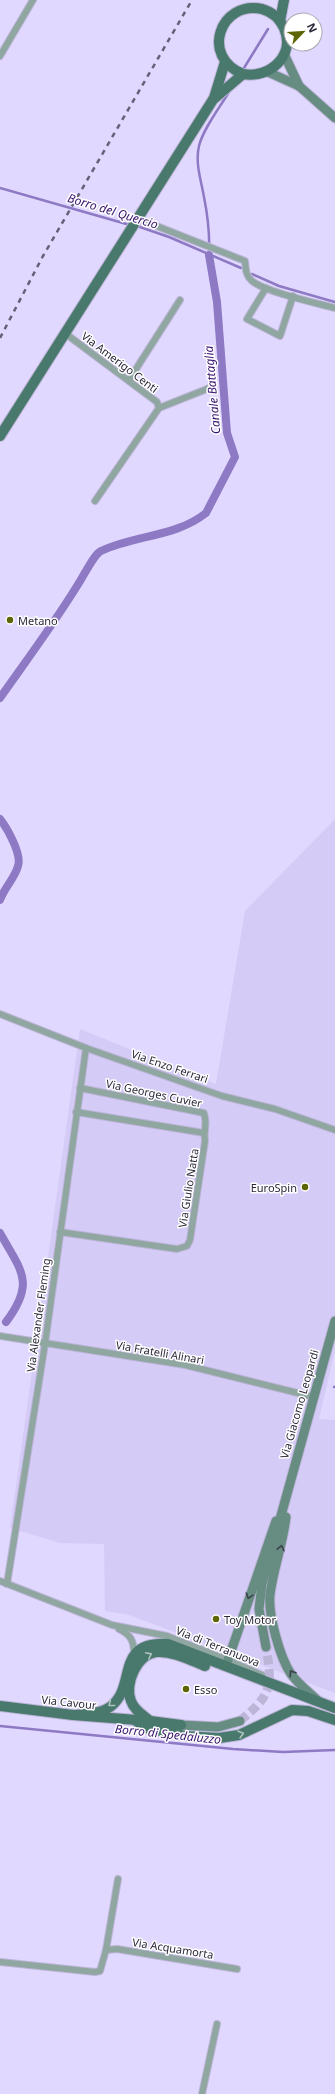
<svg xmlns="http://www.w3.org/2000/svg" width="335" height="2094" font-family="'Noto Sans',sans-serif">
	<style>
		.built { fill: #d5cbf7 }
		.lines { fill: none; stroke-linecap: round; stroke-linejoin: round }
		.stream { stroke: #8d79c4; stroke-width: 2.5 }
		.canal { stroke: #8d79c4; stroke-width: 8 }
		.secondary-tunnel { stroke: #bcb5d7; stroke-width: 9; stroke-dasharray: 9 4.5; stroke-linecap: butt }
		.street-casing { stroke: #bcb5d7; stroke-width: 8 }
		.secondary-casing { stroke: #bcb5d7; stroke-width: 11 }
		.primary-casing { stroke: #bcb5d7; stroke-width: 12 }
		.street { stroke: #8fa7a0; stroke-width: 6 }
		.secondary { stroke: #678c82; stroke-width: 9 }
		.primary { stroke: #49796c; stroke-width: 10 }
		.rail { stroke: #666079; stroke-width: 2.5; stroke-dasharray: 5 5; stroke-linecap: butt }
		.oneway { stroke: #3b414c }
		.oneway2 { stroke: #adc3bd }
		.poi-dot { fill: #5d6504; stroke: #fff; stroke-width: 1.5 }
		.labels { text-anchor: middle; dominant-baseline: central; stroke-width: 3; stroke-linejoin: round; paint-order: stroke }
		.street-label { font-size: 11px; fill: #2c283a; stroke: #fff }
		.poi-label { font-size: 11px; fill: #2c283a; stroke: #fff; text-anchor: start }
		.water-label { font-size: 12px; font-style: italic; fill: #38136e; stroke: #fff }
	</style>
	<rect width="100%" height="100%" fill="#e0d8fe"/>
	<path class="built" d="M335,819V1350L319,1419L335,1420V1693L129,1615L105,1611L104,1544L60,1543L10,1528L80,1029L216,1084L245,911Z"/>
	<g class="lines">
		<g class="stream">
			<path d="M244,68L268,29"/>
			<path d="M0,188L130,225"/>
			<path d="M137,226L169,237L241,268"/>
			<path d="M209,255C210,235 208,217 204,197C201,180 195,163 199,146C203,129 220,107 229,92"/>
			<path d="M252,274L279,286L335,302"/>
			<path d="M334,1387H335"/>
			<path d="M0,1726L233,1749L283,1752L335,1750"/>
		</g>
		<g class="canal">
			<path d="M0,698C26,661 53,625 77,586C82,579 94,554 101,551C135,535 176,537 206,513L235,457L227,433L217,302L209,255"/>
			<path d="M0,819C7,828 22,854 18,866C15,878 4,888 0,900"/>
			<path d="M0,1233C21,1271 36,1282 6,1322"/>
		</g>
		<path class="secondary-tunnel" d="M240,1721C271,1695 273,1688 266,1647"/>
		<g class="street-casing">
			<g id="street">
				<path d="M0,56L33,0"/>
				<path d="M139,219L245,261C246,268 245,275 252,281C265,292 316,303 335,308"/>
				<path d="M266,288L247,319L280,336L293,296"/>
				<path d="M66,334L157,402L159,408"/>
				<path d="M129,380L180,300"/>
				<path d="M95,501L159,408L212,387"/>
				<path d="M0,1014L86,1048L222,1096L275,1109L335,1130"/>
				<path d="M76,1112L204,1133"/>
				<path d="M60,1232L177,1249L187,1246L190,1240L205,1141C203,1129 208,1127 204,1113L80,1088"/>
				<path d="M0,1336L185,1365L314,1397"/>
				<path d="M0,1581L112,1625L167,1636L228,1660L262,1675"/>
				<path d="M7,1584L45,1344L86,1048"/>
				<path d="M119,1629C131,1635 134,1641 134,1654"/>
				<path d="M106,1950L117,1949L237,1969"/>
				<path d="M0,1962L95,1972L100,1971L106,1950L118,1879"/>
				<path d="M202,2094L217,2024"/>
			</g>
		</g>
		<g class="secondary-casing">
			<g id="secondary">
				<path d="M284,54L299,86"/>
				<path d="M268,72L299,86L335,118"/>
				<path d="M286,1517C283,1544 273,1569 270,1595C268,1615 280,1658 291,1674C298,1684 309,1692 317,1700"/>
				<path d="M266,1647L259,1609L262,1584L335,1321"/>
				<path d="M228,1660L276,1521"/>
				<path d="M181,1725L218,1727L240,1721"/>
			</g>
		</g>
		<g class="primary-casing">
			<g id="primary">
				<path d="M280,21L284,0"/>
				<path d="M215,98L243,74C269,79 296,56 284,28C280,19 272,12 262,9C220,0 200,57 243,74"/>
				<path d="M0,436L214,98L225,62"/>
				<path d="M0,1706L73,1715L150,1721L181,1725"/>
				<path d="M73,1715C85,1714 100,1714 110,1707C138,1687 113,1641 168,1644L335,1708"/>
				<path d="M136,1721L146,1728L185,1736L219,1738L239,1735L292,1710L308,1711L335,1720"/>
				<path d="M150,1721C143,1715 134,1710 131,1701C124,1684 137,1654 157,1652C173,1651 190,1660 205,1666"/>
			</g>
		</g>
		<use href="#street" class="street"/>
		<use href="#secondary" class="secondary"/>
		<use href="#primary" class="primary"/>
		<path class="rail" d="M0,338L43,256L192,0"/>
	</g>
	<defs><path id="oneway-chevron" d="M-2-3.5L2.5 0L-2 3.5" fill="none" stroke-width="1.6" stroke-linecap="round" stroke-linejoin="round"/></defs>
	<g class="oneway">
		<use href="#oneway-chevron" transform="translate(281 1548) rotate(-77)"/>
		<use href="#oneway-chevron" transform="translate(249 1596) rotate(108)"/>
		<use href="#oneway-chevron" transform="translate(292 1673) rotate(-123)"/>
	</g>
	<g class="oneway2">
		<use href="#oneway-chevron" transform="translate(149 1655) rotate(-27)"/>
		<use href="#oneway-chevron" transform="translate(111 1704) rotate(142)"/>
		<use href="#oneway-chevron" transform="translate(241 1734) rotate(-16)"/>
	</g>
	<g class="poi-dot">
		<circle cx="10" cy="620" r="4"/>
		<circle cx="305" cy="1187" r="4"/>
		<circle cx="216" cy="1619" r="4"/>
		<circle cx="186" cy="1689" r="4"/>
	</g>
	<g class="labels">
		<g class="street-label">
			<text transform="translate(120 362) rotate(37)">Via Amerigo Centi</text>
			<text transform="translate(170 1066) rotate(19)">Via Enzo Ferrari</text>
			<text transform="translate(154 1093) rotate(12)">Via Georges Cuvier</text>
			<text transform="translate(188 1188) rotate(-81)">Via Giulio Natta</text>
			<text transform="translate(38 1315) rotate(-82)">Via Alexander Fleming</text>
			<text transform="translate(160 1352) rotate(10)">Via Fratelli Alinari</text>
			<text transform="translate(299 1404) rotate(-74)">Via Giacomo Leopardi</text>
			<text transform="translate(218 1646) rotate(22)">Via di Terranuova</text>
			<text transform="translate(69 1702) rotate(6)">Via Cavour</text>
			<text transform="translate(173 1948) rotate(9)">Via Acquamorta</text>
		</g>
		<g class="poi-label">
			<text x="18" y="620">Metano</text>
			<text x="297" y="1187" text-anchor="end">EuroSpin</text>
			<text x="224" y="1619">Toy Motor</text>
			<text x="194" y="1689">Esso</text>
		</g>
		<g class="water-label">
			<text transform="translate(113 211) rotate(17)">Borro del Quercio</text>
			<text transform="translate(212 390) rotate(-95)">Canale Battaglia</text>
			<text transform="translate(168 1734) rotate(6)">Borro di Spedaluzzo</text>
		</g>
	</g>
	<g transform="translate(303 32) rotate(65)"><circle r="19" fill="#ffffff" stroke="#aba9b0"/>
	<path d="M0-3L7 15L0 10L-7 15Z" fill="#5d6504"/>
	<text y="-6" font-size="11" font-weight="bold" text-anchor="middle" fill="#2c283a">N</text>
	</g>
</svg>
